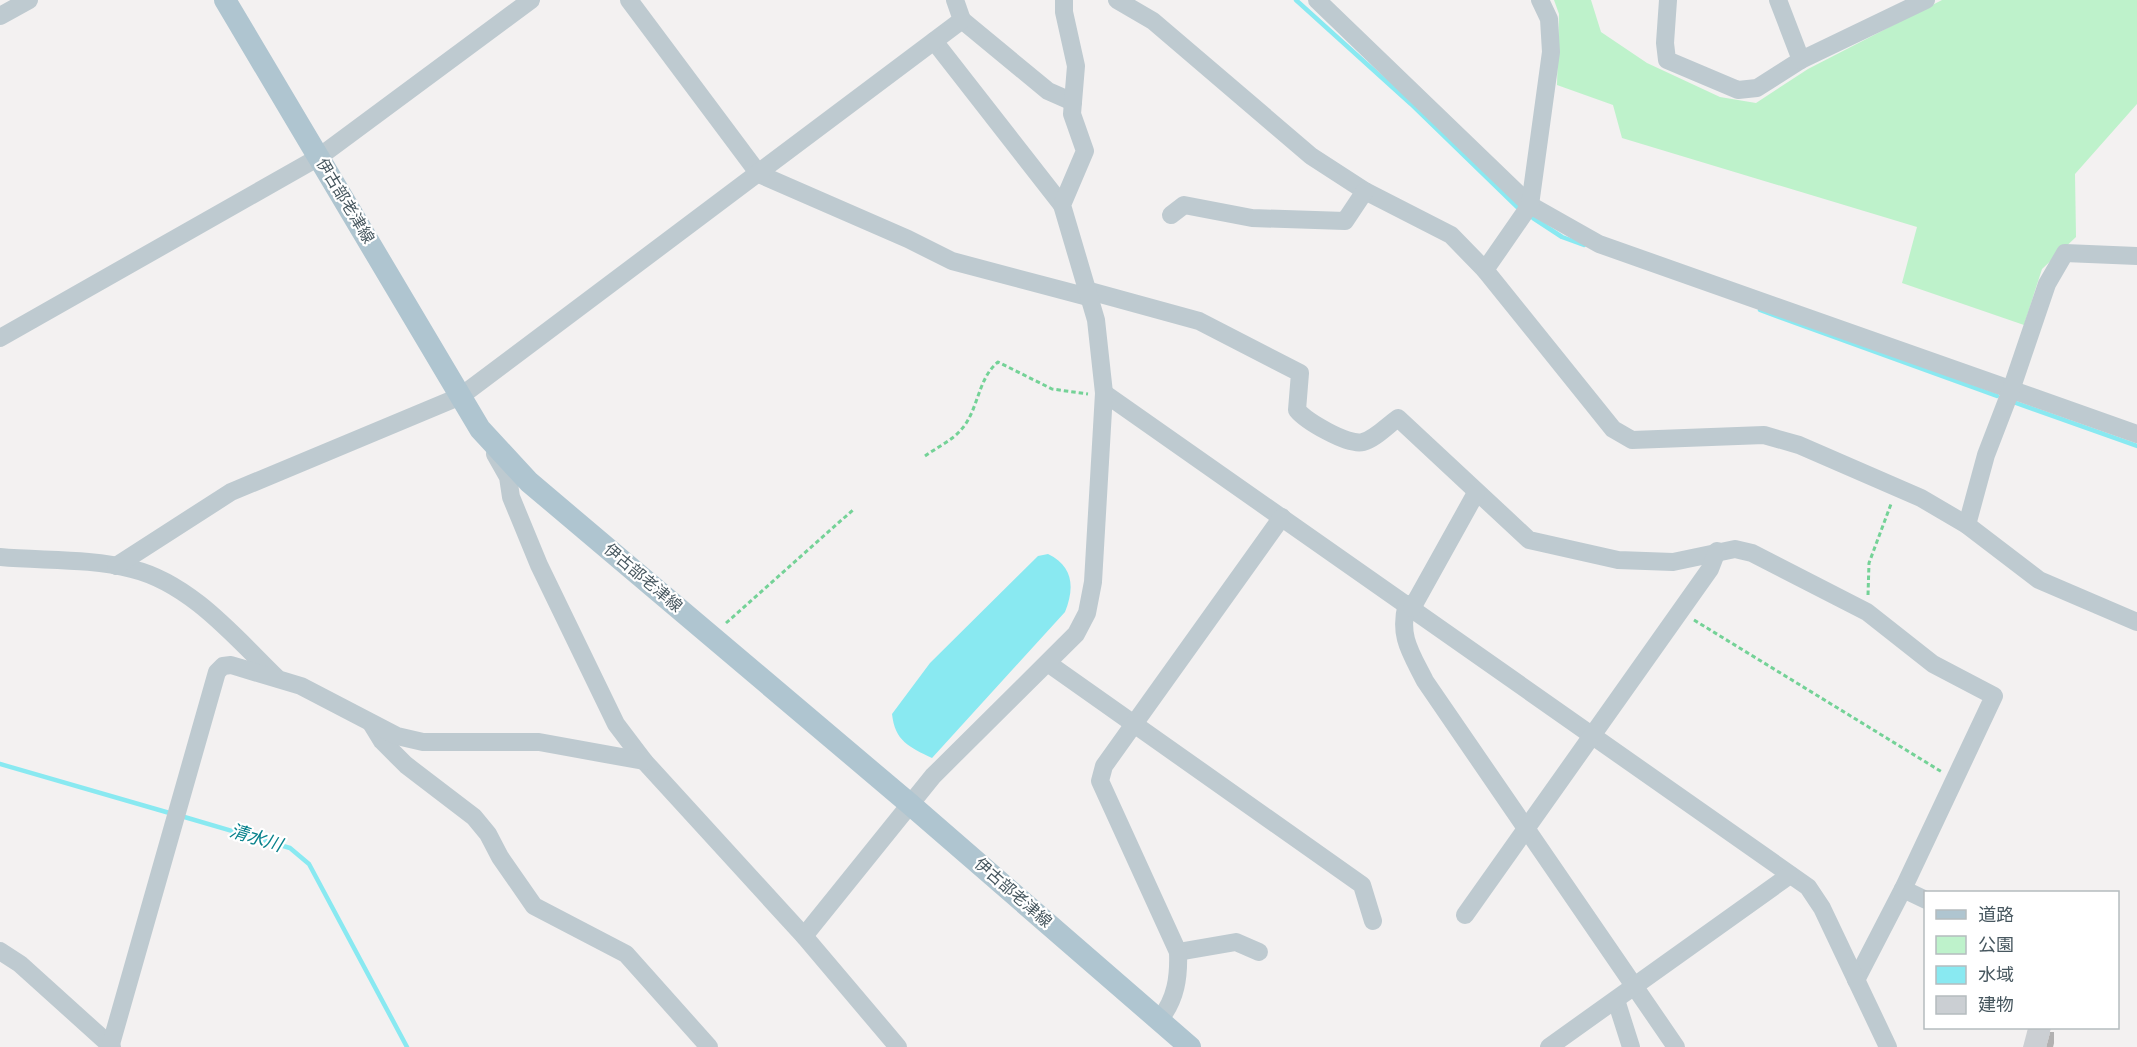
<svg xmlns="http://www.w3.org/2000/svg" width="2137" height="1047" font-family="'Varela Round','Noto Sans JP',sans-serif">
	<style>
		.green { fill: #bef2cb }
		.water { fill: #89e9f1 }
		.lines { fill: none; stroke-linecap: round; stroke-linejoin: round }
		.stream { stroke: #89e9f1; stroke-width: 4.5 }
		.building { fill: #cbcfd3; filter: url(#shadow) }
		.path { stroke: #74d297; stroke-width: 3; stroke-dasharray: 4.5 3; stroke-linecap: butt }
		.minor { stroke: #becad0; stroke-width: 18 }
		.major { stroke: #afc5d0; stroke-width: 22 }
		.labels { text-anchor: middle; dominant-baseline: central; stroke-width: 4.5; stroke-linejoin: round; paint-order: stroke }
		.street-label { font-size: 16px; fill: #47575f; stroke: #fff }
		.water-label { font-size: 18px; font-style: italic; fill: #08828c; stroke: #fff }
	</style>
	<defs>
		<filter id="shadow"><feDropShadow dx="6" dy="4" stdDeviation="0" flood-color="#0004"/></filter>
	</defs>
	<rect width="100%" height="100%" fill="#f3f1f1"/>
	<path class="green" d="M1554,0H1591L1601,32L1647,63L1720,97L1756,103L1808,69L1942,0H2137V104L2075,174L2076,237L2042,269L2024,325L1902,283L1917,227L1622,138L1613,105L1557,85L1559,14Z"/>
	<path class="water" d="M1048,554C1073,566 1075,587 1065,612L932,758C909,747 895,741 892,714L930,663L1038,556Z"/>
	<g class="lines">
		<g class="stream">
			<path d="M1296,0L1411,104L1517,207"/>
			<path d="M1533,218L1562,237L1584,245"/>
			<path d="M1760,310L1997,396"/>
			<path d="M2016,403L2137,446"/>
			<path d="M0,764L173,814"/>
			<path d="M181,816L290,848L309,864L407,1047"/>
		</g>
	</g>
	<path class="building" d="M2028,1028H2051L2046,1047H2023Z"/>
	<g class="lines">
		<g class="path">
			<path d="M925,456C936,448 951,441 960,431C979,411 977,379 998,362L1052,389L1088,394"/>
			<path d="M1868,595L1869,563L1891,504"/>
			<path d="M1694,620L1942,772"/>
			<path d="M726,623L854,509"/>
		</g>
		<g class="minor">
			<path d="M629,0L759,174L908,239L952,261L1088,297"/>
			<path d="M1117,0L1153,21L1311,156L1365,191L1451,235L1485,270L1613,429L1632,440L1764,435L1799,445L1921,498L1967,525L2039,580L2137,622"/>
			<path d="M1317,0L1530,205L1599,244L2137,434"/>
			<path d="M1668,0L1665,43L1667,60L1738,90L1757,88L1801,60"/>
			<path d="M1778,0L1801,60L1926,0"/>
			<path d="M0,16L29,0"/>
			<path d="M962,20L1048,91L1073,102"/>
			<path d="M934,41L1062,205"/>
			<path d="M1171,215L1184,205L1252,218L1345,221L1365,191"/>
			<path d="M1485,270L1530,205L1551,52L1549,19L1540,0"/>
			<path d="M1086,290L1199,321L1300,373L1297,410C1306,421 1348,446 1363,442C1375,439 1388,425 1398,418L1529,540L1618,560L1673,562L1735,549L1752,553L1867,612L1933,664L1994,696L1903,889L1856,980"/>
			<path d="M0,338L319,157L531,0"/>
			<path d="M1104,393L1808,887L1822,908L1888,1047"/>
			<path d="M495,454L508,477L511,497L539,565L616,724L644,761L804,936L898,1047"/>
			<path d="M1967,525L1986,455L2011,390L2047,284L2065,253L2137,256"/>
			<path d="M0,557C43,561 89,558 132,569C190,583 235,637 276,677"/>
			<path d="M116,566L231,492L461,396L962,20L955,0"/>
			<path d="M1407,604C1398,636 1411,653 1425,681L1676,1047"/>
			<path d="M1412,608L1476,493"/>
			<path d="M1049,664L1362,885L1373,921"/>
			<path d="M371,723L382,741L406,765L474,817L488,834L500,857L534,906L626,954L709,1047"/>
			<path d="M1903,889L1926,900"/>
			<path d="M1465,915L1710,569L1717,551"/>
			<path d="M804,936L933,776L1076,634L1087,613L1093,582L1104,393L1096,320L1062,205L1085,151L1072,114L1076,66L1064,12V0"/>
			<path d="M0,951L20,964L112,1047"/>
			<path d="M1178,952L1236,942L1259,952"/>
			<path d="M1616,1000L1631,1047"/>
			<path d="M1160,1019C1176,999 1179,977 1178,952L1100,781L1104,766L1282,517"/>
			<path d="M111,1044L217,672L223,666L231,665L301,686L397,736L423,742H539L644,761"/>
			<path d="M1549,1047L1790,875"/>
		</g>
		<path class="major" d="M225,0L480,429L529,482L911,805L1190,1047"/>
	</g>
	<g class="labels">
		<g class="street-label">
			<text transform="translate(345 201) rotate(59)">伊古部老津線</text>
			<text transform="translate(643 578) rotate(40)">伊古部老津線</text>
			<text transform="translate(1013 893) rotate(41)">伊古部老津線</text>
		</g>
		<g class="water-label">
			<text transform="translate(256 838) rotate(17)">清水川</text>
		</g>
	</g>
	<rect x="1924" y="891" width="195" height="138" fill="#ffffff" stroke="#b5bcbf" stroke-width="1.5"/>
	<rect x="1936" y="910" width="30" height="9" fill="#afc5d0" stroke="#b5bcbf" stroke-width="1.5"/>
	<text x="1978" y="921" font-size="18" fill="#47575f">道路</text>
	<rect x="1936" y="936" width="30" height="18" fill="#bef2cb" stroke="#b5bcbf" stroke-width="1.5"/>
	<text x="1978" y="951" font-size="18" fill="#47575f">公園</text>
	<rect x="1936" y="966" width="30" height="18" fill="#89e9f1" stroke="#b5bcbf" stroke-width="1.5"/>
	<text x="1978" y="981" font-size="18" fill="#47575f">水域</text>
	<rect x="1936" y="996" width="30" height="18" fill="#cbcfd3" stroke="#b5bcbf" stroke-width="1.5"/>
	<text x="1978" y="1011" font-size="18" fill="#47575f">建物</text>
</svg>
